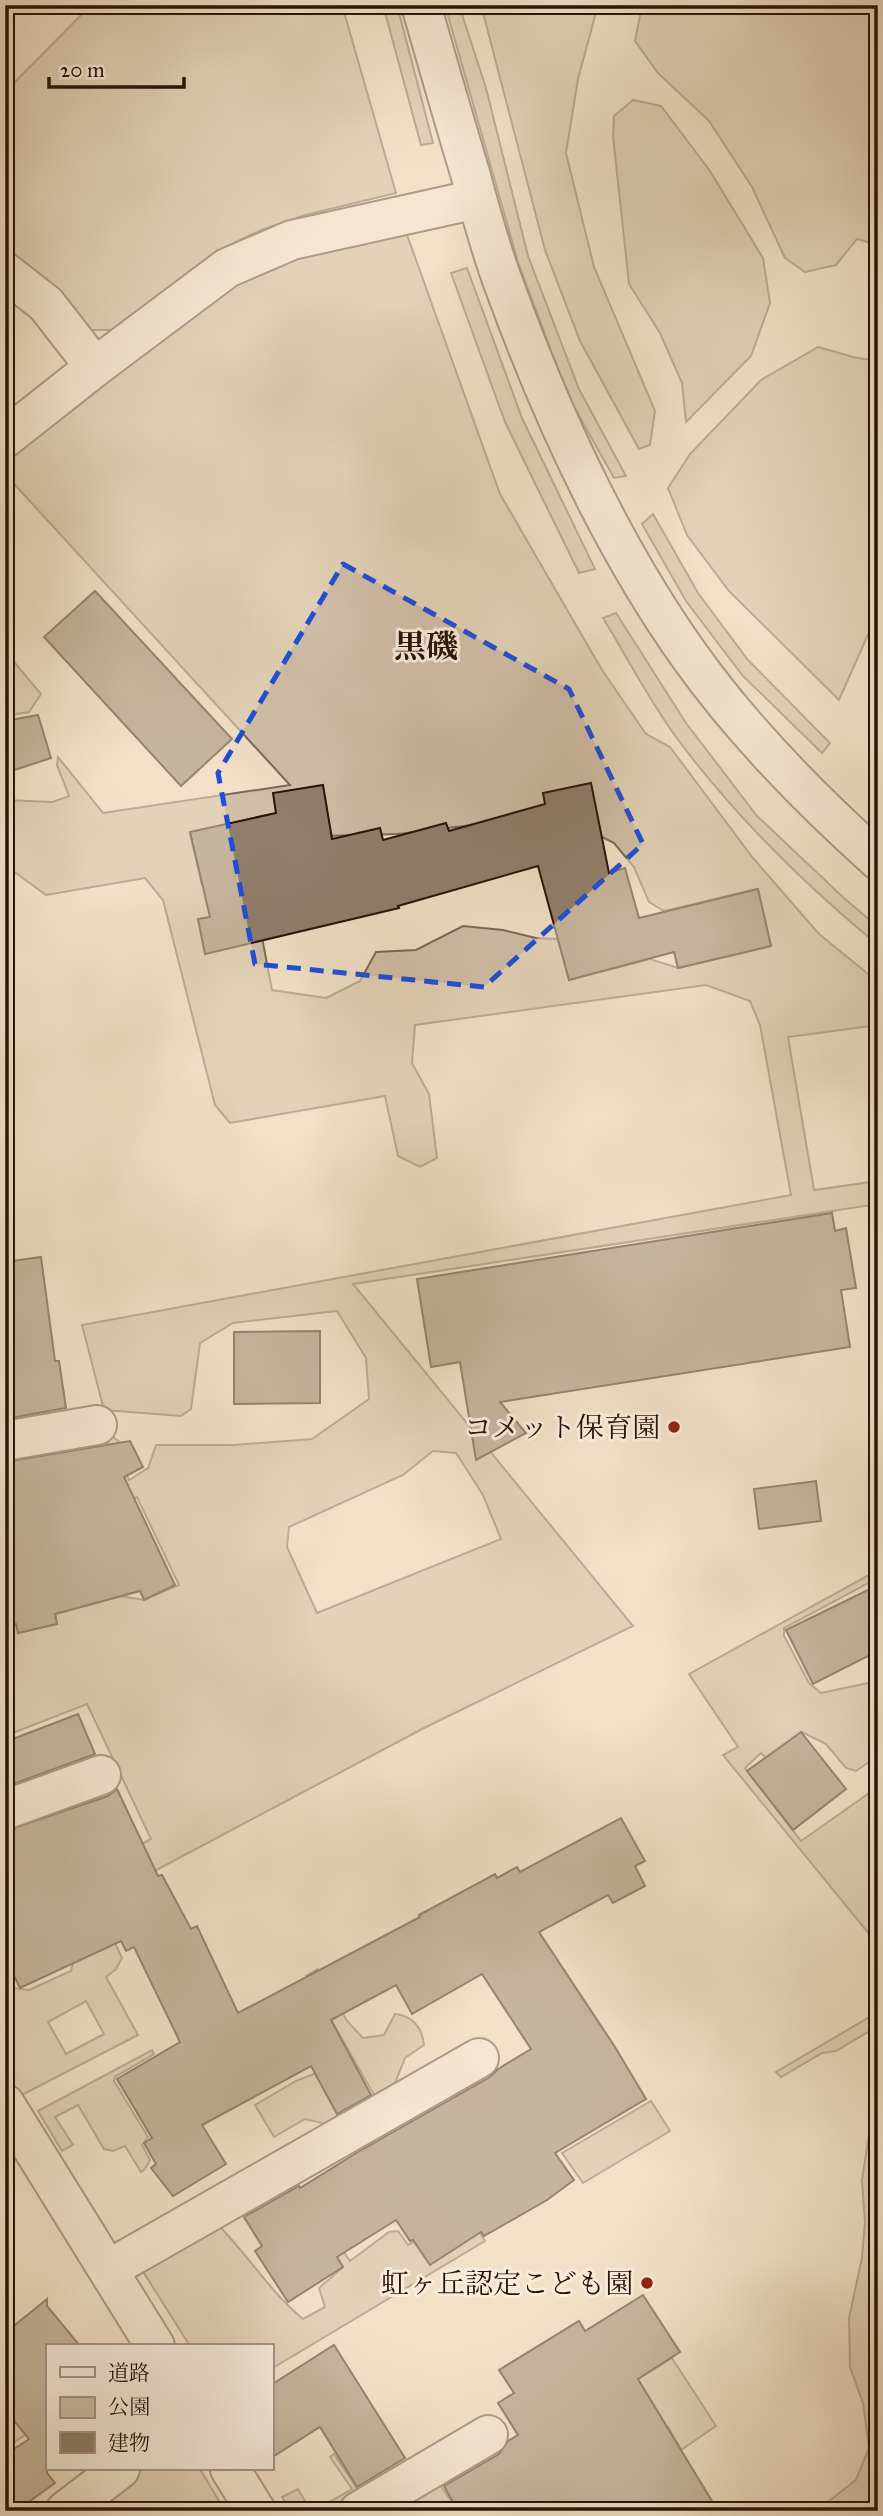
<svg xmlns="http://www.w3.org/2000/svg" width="883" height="2516" font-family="'IM FELL Great Primer','Noto Serif JP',serif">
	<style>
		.green { fill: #d0bea7; stroke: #7c6858; stroke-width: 2; fill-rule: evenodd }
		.building { fill: #917e6b; stroke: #281208; stroke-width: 2 }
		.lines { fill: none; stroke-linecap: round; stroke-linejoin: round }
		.minor-casing { stroke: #5a4638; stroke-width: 42 }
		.minor { stroke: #f7ecdb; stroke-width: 38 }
		.marked { fill: none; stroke: #1d4ed8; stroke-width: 5; stroke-dasharray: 14 9; stroke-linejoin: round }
		.poi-dot { fill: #8f2418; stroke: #f7ecdb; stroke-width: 2.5 }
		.labels { text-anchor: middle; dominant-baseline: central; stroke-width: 6; stroke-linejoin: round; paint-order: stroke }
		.poi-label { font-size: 28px; fill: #281208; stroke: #f7ecdb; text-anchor: end }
		.quarter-label { font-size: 32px; font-weight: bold; fill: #281208; stroke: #f7ecdb }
	</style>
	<rect width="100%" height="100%" fill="#f2e1c7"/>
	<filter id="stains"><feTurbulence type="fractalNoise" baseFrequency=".00286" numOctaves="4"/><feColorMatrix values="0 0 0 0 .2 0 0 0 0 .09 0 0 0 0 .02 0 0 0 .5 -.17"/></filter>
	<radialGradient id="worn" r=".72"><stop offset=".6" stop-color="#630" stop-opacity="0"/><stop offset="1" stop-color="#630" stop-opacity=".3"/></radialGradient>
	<g class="green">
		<path d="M91,5H342L396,193L305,215L261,230L223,248L113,330H84L5,254V92Z"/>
		<path d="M383,5H397L433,143L421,145Z"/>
		<path d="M445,5H459L486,88L528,256L579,389L626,476L614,478L568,396L518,262Z"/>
		<path d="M481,5H598L578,79L566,153L594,267L655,411L650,445L639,449L580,341L545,250Z"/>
		<path d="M642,5H878V245L857,239L836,265L805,272L785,258L752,187L709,121L658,73L635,41Z"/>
		<path d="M633,100L661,106L710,171L763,258L770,303L751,356L686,422L682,383L660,333L629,284L613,136L614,116Z"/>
		<path d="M406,232L500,494L602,670L646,734L670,747L753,858L819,934L878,982V1025L788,1037L814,1190L878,1181V1204L353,1284L633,1626L424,1728L96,1902L122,1958L116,1969L106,1977L138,2035L20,2096L5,2072V1973L14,1988L29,1990L71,1971L75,1955L44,1897L151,1839L87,1704L5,1736V1626L16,1624L18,1633L57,1624L55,1614L120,1596L144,1600L179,1585L137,1497L101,1515L116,1487L108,1443H91L112,1436L125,1446L116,1451L129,1480L148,1468L156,1445H234L312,1439L369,1399L366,1358L337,1311L233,1323L200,1343L191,1409L181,1416L104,1410L82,1325L791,1195L760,1025L750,1001L706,985L415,1025L412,1063L429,1094L437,1158L420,1167L398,1156L385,1096L230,1123L215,1105L163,900L145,878L46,895L5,865V800L53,802L69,796L57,765L58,757L103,813L290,785L5,474V458L234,278L297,250ZM267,815L288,837L398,834L522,819H567L614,843L634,867L649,902L664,911L757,889L771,946L678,968L650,959L569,980L558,939L536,938L503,930L463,926L416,950L376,952L360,981L326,998L272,990L250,874L202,885L190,833ZM433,1451L456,1453L483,1495L501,1539L317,1613L287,1547L289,1527L403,1475ZM86,2001L104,2034L66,2054L48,2022Z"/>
		<path d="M467,268L522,418L595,569L579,573L505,422L451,273Z"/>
		<path d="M818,347L853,357L878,361V612L839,700L729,591L687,535L668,488L690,454L761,380Z"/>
		<path d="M653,514L698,593L748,660L830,743L822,753L743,676L686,601L642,524Z"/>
		<path d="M616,613L686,723L757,816L845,899L878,927V945C804,884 733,814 676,737C649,700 627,657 603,618Z"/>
		<path d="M5,651L41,694L29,712L5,716Z"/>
		<path d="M878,1570V1578L784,1628V1636L809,1683L821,1693L878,1681V1756L856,1771L846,1768L826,1744L802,1732L766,1758L761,1753L745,1768L801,1841L878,1787V1938L874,1940L723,1755L738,1747L689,1674Z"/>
		<path d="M318,1969L347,2021L363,2038L384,2035L395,2014C413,2016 422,2028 424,2045L405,2058L395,2083L374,2095L306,1976Z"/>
		<path d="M878,2012V2026L836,2051L822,2053L781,2077L776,2072Z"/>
		<path d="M152,2050L154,2054L115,2077L114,2081L148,2137L142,2145L150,2160L145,2169L141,2172L125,2146L113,2151L104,2149L78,2105L55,2117L73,2145L62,2151L38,2111Z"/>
		<path d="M321,2071L324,2090L338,2116L326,2124L305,2119L274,2137L255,2105L296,2081Z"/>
		<path d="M878,2077V2511H816L856,2480L869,2448L863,2403L850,2367L849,2318L862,2258L865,2222L862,2180Z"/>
		<path d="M651,2101L670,2131L583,2183L562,2153Z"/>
		<path d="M451,2185L485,2241L271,2369V2346H190L142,2270L219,2226C249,2256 270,2292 303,2319L325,2307L319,2288L343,2267L303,2206L309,2202L350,2261L389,2232L398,2231L408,2245L443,2226Z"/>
		<path d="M672,2358L716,2426L681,2450L668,2427L657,2434L627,2386Z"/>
		<path d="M41,2395L47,2404L26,2420L29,2432L5,2449V2416L9,2419Z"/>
		<path d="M334,2454L359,2491L325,2511H314L352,2489L330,2457Z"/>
		<path d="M142,2469H200L219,2501L206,2511H85Z"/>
		<path d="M438,2482L458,2511H391Z"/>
		<path d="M298,2489L311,2511H291L282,2497Z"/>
	</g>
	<g class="building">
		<path d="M95,591L232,739L181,786L44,637Z"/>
		<path d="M38,715L51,758L5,773V721Z"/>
		<path d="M591,783L609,873L625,868L639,918L758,889L771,946L678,968L674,952L569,980L538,866L398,906L399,908L205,954L198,919L210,917L190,832L276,813L273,793L323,785L332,839L380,828L383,840L446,823L449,831L545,804L543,793Z"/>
		<path d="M832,1213L835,1231L846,1228L856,1288L841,1290L850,1347L500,1402L526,1433L476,1460L460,1362L431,1367L417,1279Z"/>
		<path d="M41,1257L55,1361H59L66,1408L5,1419V1262Z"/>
		<path d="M320,1331V1403L234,1404V1332Z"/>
		<path d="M130,1441L143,1467L124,1477L175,1585L144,1600L140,1591L55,1614L57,1624L18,1633L16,1624L5,1627V1462Z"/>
		<path d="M816,1481L821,1521L759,1529L754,1489Z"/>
		<path d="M878,1585V1651L813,1684L786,1630Z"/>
		<path d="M78,1714L95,1754L5,1787V1742Z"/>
		<path d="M801,1732L846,1789L793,1830L747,1771Z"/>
		<path d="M117,1789L158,1876L162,1875L191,1929L197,1926L238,2013L420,1917L419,1915L495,1874L497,1878L517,1867L520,1872L621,1818L645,1861L635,1866L645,1886L613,1903L608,1895L539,1932L615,2047L646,2099L555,2153L574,2180L547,2200L484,2236L481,2232L430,2265L413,2240L410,2241L396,2220L337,2257L343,2267L288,2302L255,2251L262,2246L244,2217L299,2186L300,2188L358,2152L490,2077L498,2069L531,2049L482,1974L412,2014L396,1985L331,2020L371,2095L337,2114L311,2066L202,2125L226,2164L173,2196L151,2168L156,2164L144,2143L152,2138L117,2079L180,2042L134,1947L126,1951L121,1941L20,1988L5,1957V1831L108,1796Z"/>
		<path d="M643,2295L680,2352L638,2379L718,2511H458L444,2486L499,2454L508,2441L518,2435L498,2403L514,2393L499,2370L579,2321L585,2331Z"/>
		<path d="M47,2299V2306L80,2346H47V2473L55,2483L16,2511H5V2455L29,2439L5,2410V2333Z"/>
		<path d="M334,2345L405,2458L357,2487L320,2427L271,2458V2385Z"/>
	</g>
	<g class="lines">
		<g class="minor-casing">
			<g id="minor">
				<path d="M421,5C437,61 453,117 470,173C480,210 490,248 504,285C551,414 610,545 691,658C744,732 810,799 878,860"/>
				<path d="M5,272L46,304L95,367L227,268L292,240L477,199"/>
				<path d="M5,438L95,367"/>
				<path d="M5,1441L97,1425"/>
				<path d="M5,1810L101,1775"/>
				<path d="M5,2104L155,2346"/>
				<path d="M109,2269L479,2058"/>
				<path d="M230,2469L256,2511"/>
				<path d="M65,2511L120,2469"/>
				<path d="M359,2511L488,2435"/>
			</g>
		</g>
		<use href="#minor" class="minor"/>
	</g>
	<path d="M0 0H883V2516H0ZM343,564L569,689L643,844L484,987L255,964L218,773Z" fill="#f2e1c7" fill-opacity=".55" fill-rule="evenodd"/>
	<path class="marked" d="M343,564L569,689L643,844L484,987L255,964L218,773Z"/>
	<g class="poi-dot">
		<circle cx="674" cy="1427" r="7"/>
		<circle cx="647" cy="2283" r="7"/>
	</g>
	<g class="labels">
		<g class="poi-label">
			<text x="660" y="1427">コメット保育園</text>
			<text x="633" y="2283">虹ヶ丘認定こども園</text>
		</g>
		<g class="quarter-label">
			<text x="426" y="646">黒磯</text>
		</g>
	</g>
	<rect width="883" height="2516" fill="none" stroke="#f2e1c7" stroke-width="28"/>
	<rect x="7" y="7" width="869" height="2502" fill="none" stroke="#281208" stroke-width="3.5"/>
	<rect x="14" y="14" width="855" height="2488" fill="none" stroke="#281208" stroke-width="2"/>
	<rect x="46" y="2344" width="228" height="126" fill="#f7ecdb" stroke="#a49587" stroke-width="2"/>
	<rect x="60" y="2367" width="35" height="10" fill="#f7ecdb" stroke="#a49587" stroke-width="2"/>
	<text x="108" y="2380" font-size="21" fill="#281208">道路</text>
	<rect x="60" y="2397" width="35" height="21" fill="#d0bea7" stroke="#a49587" stroke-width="2"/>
	<text x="108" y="2414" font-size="21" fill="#281208">公園</text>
	<rect x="60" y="2432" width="35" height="21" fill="#917e6b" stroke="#a49587" stroke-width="2"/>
	<text x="108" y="2450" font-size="21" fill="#281208">建物</text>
	<path d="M49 77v10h135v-10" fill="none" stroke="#281208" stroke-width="3.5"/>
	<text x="60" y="77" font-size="21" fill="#281208" stroke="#f7ecdb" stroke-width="5" paint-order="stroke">20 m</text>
	<rect width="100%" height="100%" filter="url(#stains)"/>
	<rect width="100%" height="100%" fill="url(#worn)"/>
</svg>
